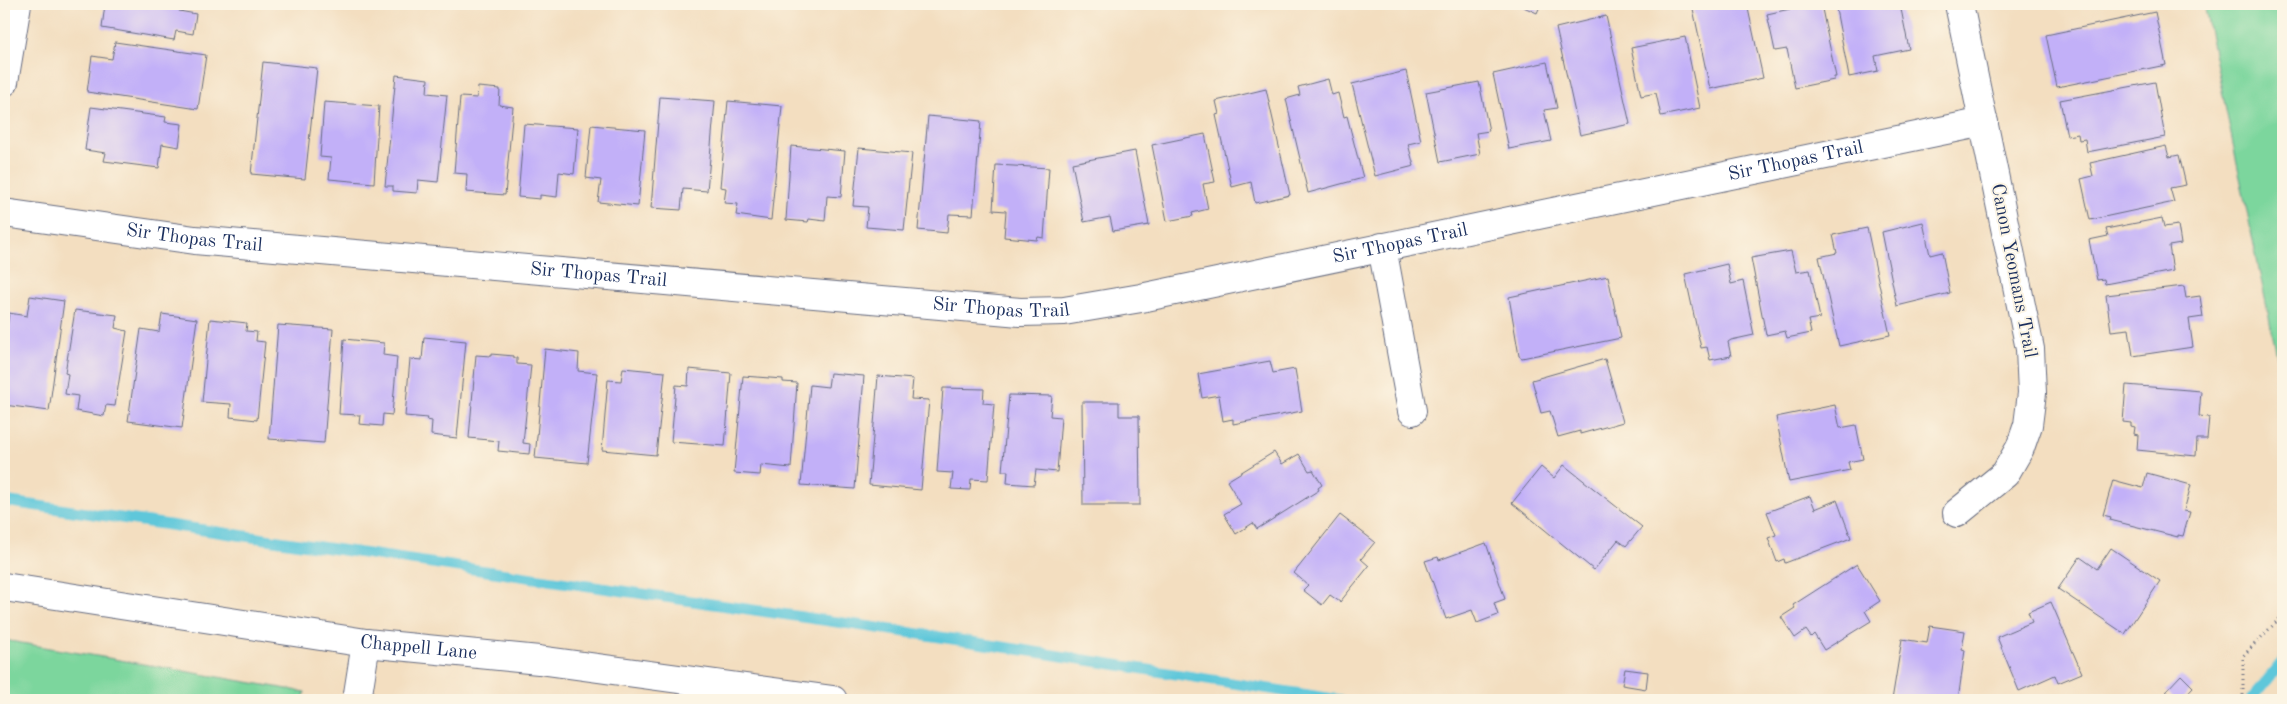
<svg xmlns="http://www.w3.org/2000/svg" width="2287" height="704" font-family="'Old Standard TT',serif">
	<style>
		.green { fill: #7cd69d; stroke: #4c827e }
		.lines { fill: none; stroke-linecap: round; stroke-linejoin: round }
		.stream { stroke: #5fc7da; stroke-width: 11 }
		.building { fill: #c2b0f8 }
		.minor-casing { stroke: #676c80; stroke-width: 30 }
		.path { stroke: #676c80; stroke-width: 3; stroke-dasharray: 1 4; stroke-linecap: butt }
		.minor { stroke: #fff; stroke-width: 28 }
		.labels { text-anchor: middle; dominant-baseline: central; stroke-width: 4; stroke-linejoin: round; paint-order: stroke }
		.street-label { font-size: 19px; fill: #1b2f5e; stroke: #fcf5e5 }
	</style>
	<rect width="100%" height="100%" fill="#fcf5e5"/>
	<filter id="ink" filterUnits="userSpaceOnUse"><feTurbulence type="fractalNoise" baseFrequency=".02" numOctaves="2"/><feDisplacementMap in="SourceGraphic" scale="10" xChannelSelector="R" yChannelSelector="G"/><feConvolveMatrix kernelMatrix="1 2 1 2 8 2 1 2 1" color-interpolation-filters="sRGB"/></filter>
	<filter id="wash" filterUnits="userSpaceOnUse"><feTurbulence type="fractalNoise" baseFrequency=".0096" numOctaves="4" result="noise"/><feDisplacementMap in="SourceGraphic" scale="20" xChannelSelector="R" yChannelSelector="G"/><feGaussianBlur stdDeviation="1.12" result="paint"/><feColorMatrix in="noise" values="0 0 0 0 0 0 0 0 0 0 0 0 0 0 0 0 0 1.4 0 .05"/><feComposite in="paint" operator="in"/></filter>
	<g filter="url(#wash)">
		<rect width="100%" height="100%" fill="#f3dec0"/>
		<g class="green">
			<path d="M2204,4H2283V385Z"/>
			<path d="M4,640L305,692L303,700H4Z"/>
		</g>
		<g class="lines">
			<g class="stream">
				<path d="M4,501L940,637L1340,700"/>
				<path d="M2251,700L2283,661"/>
			</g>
		</g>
		<g id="blocks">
			<g class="building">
				<path d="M105,4H180L179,11L196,14L193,34L176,31L174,40L102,28Z"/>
				<path d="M1517,4H1541L1537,13Z"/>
				<path d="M1692,4H1747L1763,78L1710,89Z"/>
				<path d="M1789,4H1821L1836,77H1834V80L1795,88L1787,49L1775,51L1767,14L1790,9Z"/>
				<path d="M1835,4H1900L1909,49L1875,56L1878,71L1849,77Z"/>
				<path d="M2155,12L2166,65L2057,87L2046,35Z"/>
				<path d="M1606,16L1630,124L1580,135L1556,28Z"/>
				<path d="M1685,37L1700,108L1661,116L1656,93L1641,96L1631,48Z"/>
				<path d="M115,42L206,55L198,109L87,92L92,56L112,59Z"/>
				<path d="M263,62L317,68L305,179L251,174Z"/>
				<path d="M1547,62L1557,108L1544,110L1551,141L1509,149L1493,74Z"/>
				<path d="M1406,71L1421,141L1408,144L1414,166L1375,176L1352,84Z"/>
				<path d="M396,75L428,79L427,93L447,95L438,182L418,180L417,193L393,191V186H385Z"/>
				<path d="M1328,79L1332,95L1338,93L1344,117L1347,116L1363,178L1308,193L1286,99L1300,95L1298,87Z"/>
				<path d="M1479,82L1489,131L1476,133L1480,154L1440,162L1426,92Z"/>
				<path d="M2155,82L2165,137L2087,152L2085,139L2079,140L2078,134L2067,136L2060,100Z"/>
				<path d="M478,87L500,89L499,105L513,107L505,195L466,192L467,174L454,173L460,97L477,98Z"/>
				<path d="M1266,89L1290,195L1255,203L1251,182L1232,187L1216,115L1219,114L1216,101Z"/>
				<path d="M660,97L715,101L707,191L683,189L681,210L651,208Z"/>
				<path d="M728,101L782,106L771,220L736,215L738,204L724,203L726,188L720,187Z"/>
				<path d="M324,102L379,106L374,183L329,179L331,158L320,157Z"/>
				<path d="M91,107L166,117L165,122L182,124L179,147L162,144L159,168L104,161L106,153L85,150Z"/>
				<path d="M928,116L981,121L973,215L949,214L947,233L918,230Z"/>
				<path d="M524,124L578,128L574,174L559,172L557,197L540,195V199L518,197Z"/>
				<path d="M591,125L645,130L638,206L598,202L601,180L586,178Z"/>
				<path d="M1205,134L1215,182L1203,184L1208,209L1192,213L1193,216L1167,221L1152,145Z"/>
				<path d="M791,146L845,151L841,197L827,196L825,221L809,219L808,222L786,220Z"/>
				<path d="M2166,146L2169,157L2179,155L2186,185L2170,188L2174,202L2090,220L2081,179L2093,176L2090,163Z"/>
				<path d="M859,148L912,153L904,230L866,227L868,207L853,206Z"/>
				<path d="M1135,151L1149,225L1113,231L1110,217L1084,222L1072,163Z"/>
				<path d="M996,165L1049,168L1044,238L1038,237L1037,240L1004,237L1006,211L993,210Z"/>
				<path d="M2162,218L2164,227L2178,225L2181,244L2169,246L2173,271L2105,284L2104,279L2097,280L2089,240L2108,236L2106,229Z"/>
				<path d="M1923,222L1930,255L1942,252L1950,293L1897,306L1882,232Z"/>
				<path d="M1867,228L1890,335L1839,346L1819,257L1837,253L1833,235Z"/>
				<path d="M1791,251L1796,272L1810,270L1820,318L1808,320L1811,333L1787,338L1785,331L1766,335L1751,258Z"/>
				<path d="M1727,264L1731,284L1743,281L1754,335L1731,340L1728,342L1731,356L1710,360L1707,347L1701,348L1685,274Z"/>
				<path d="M1608,276L1621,338L1522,358L1519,356L1509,297Z"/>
				<path d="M2184,286L2186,298L2200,296L2203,317L2189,319L2193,347L2133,356L2129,329L2111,331L2106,295Z"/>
				<path d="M30,296L64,301L49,411L4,405V350L9,313L27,316Z"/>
				<path d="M75,310L117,315L115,328L127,331L115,406L106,405L104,416L76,411L78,396L65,394L68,374L65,373Z"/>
				<path d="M162,314L197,319L182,428L128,421L141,329L159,332Z"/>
				<path d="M210,319L247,323L246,331L257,332L256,341L265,342L257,420L230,417L231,404L202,402Z"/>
				<path d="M278,325L333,329L324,443L269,439Z"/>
				<path d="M424,337L466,341L457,438L431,435L432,421L427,420L428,418L405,416L410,359L422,360Z"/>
				<path d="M344,339L384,343L383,355L397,357L392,415L383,414L382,426L359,424L360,415L339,414Z"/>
				<path d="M545,349L579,353L578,371L597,373L587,463L535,458Z"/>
				<path d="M491,354L514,356V358H517V364L531,365L523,443L530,444L529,454L498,451L499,441L469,438L476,355L491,356Z"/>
				<path d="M1605,359L1623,422L1580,434V431L1558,437L1550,411L1541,413L1532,380Z"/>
				<path d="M1270,361L1273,373L1295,369L1302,411L1233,424V419L1223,421L1219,395L1202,398L1198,374Z"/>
				<path d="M623,368L665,372L656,455L602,450L608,380L621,381Z"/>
				<path d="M689,369L731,373L725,446L671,442L676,385L688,386Z"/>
				<path d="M830,373L864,376L855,489L801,485L810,385L828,387Z"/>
				<path d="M743,376L783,379V382L797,383L791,468L761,465L760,475L734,473Z"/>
				<path d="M878,376L913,379L911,399L929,400L921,490L869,485Z"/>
				<path d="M2126,385L2201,391L2199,416L2209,417L2207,439H2197L2196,456L2137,450L2138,435L2134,434L2135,427L2131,426V423L2123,422Z"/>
				<path d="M943,388L984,389L983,403L994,404L988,480L971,479L970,490L951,489L953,473L937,472Z"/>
				<path d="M1009,395L1052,396L1050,416L1061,417L1057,472L1036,470L1034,485L1007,483L1008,471H1002Z"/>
				<path d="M1082,402H1119V416H1139L1140,505H1083Z"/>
				<path d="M1835,405L1840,428L1856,425L1863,459L1848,462L1850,470L1789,482L1776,417Z"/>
				<path d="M1274,452L1282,464L1299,454L1309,471L1313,470L1322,485L1318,488L1319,490L1257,529L1253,523L1236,534L1224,514L1241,504L1227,481Z"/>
				<path d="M1564,465L1642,527L1626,546L1618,540L1594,570L1512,503L1541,467L1554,478Z"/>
				<path d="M2147,473L2191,485L2184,511L2190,512L2183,536L2178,535V537L2110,520L2111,517L2103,515L2113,480L2143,488Z"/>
				<path d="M1810,496L1815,509L1837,500L1851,538L1785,563L1784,559L1777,562L1768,538L1776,535L1767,512Z"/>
				<path d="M1340,515L1375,542L1361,559L1369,566L1340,602L1330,595L1322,605L1303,590L1308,585L1294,573Z"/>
				<path d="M1486,543L1505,599L1494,603L1498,615L1477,623L1472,610L1446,619L1425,561L1438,557L1439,560Z"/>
				<path d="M2111,548L2160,581L2125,634L2058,589L2080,557L2097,569Z"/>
				<path d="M1857,564L1880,601L1865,611L1871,621L1824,650L1814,634L1811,637L1806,630L1795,638L1781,617L1795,608L1793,605Z"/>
				<path d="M2051,602L2082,673L2058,683L2055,675L2019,691L1997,637L2032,622L2028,612Z"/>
				<path d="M1930,626L1965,631L1962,649L1965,650L1958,700H1892L1902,639L1927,643Z"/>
				<path d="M1625,669L1648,672L1646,689L1622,685Z"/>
				<path d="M2181,675L2193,687L2181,700H2176L2166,691Z"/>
			</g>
		</g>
	</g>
	<g filter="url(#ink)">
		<use href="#blocks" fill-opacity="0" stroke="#676c80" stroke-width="1"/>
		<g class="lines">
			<g class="minor-casing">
				<g id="minor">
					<path d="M4,82L17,4"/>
					<path id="s1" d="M4,213L195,240L1020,312L1064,311L1141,298L1984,122"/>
					<path d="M1382,247L1412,411"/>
					<path d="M1957,513L2005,474L2020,448L2028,425L2032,393L2030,349L1959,4"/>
					<path id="s2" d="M4,587L366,643L539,660L833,700"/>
					<path d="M357,700L366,643"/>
				</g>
			</g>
			<path class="path" d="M2243,700V656L2283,615"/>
			<use href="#minor" class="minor"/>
		</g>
	</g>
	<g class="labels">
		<g class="street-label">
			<text stroke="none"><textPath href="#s1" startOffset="1812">Sir Thopas Trail</textPath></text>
			<text stroke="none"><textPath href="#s1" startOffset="192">Sir Thopas Trail</textPath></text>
			<text stroke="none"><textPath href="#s1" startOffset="1408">Sir Thopas Trail</textPath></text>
			<text transform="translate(2013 271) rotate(79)">Canon Yeomans Trail</text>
			<text stroke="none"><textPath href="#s1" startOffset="598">Sir Thopas Trail</textPath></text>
			<text stroke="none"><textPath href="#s1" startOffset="1002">Sir Thopas Trail</textPath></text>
			<text stroke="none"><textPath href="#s2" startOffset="419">Chappell Lane</textPath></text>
		</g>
	</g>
	<rect width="2287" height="704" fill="none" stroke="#fcf5e5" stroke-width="20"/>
</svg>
